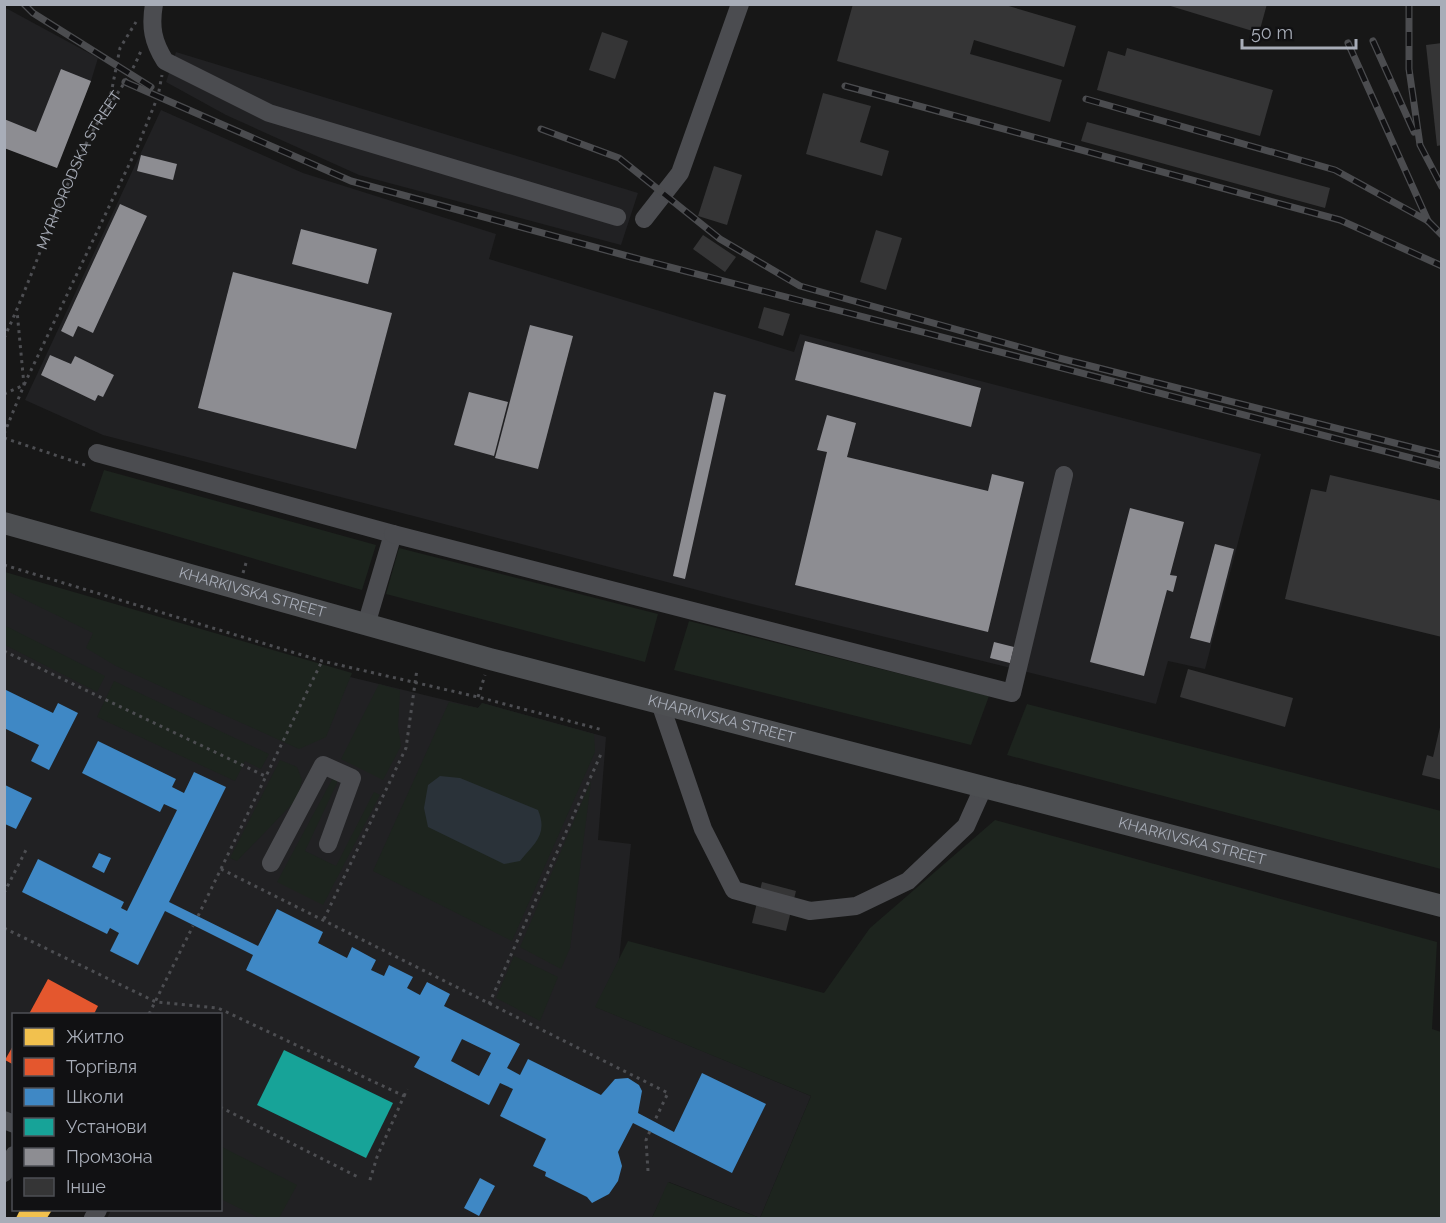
<svg xmlns="http://www.w3.org/2000/svg" width="1446" height="1223" font-family="Raleway,sans-serif">
	<style>
		.built { fill: #212123 }
		.green { fill: #1d241e }
		.water { fill: #2a3239 }
		.homes { fill: #f2c14e }
		.shops { fill: #e4572e }
		.schools { fill: #3f88c5; fill-rule: evenodd }
		.public { fill: #17a398 }
		.industry { fill: #8d8d92 }
		.building { fill: #353536 }
		.lines { fill: none; stroke-linecap: round; stroke-linejoin: round }
		.path { stroke: #4d4e52; stroke-width: 3; stroke-dasharray: 3 4.5; stroke-linecap: butt }
		.minor { stroke: #4b4c50; stroke-width: 18 }
		.major { stroke: #4d4f52; stroke-width: 22 }
		.rail-casing { stroke: #4b4c4f; stroke-width: 7 }
		.rail { stroke: #111113; stroke-width: 4.5; stroke-dasharray: 14; stroke-linecap: butt }
		.labels { text-anchor: middle; dominant-baseline: central; stroke-width: 6; stroke-linejoin: round; paint-order: stroke }
		.street-label { font-size: 15px; fill: #a8adb8; stroke: #111113 }
	</style>
	<rect width="100%" height="100%" fill="#171717"/>
	<g class="built">
		<path d="M4,7L98,58L91,81L57,168L5,148Z"/>
		<path d="M176,52L638,193L621,245L359,175L226,115L166,82Z"/>
		<path d="M161,110L303,173L496,234L489,259L794,352L800,334L1261,454L1205,669L1168,661L1156,704L728,598L103,435L25,400Z"/>
		<path d="M4,573L309,667L478,708L482,703L606,737L598,840L631,844L619,960L596,1007L811,1096L760,1218L669,1182L652,1218H107L111,1210H220V1014H14L13,1117L5,1112Z"/>
	</g>
	<g class="green">
		<path d="M104,470L376,545L362,590L90,511Z"/>
		<path d="M399,548L658,614L645,662L386,594Z"/>
		<path d="M4,572H5L352,673L326,737L299,749L116,666L86,648L93,633L5,590Z"/>
		<path d="M689,621L989,696L971,745L674,670Z"/>
		<path d="M4,625L105,676L97,692L5,645Z"/>
		<path d="M114,681L269,754L261,769L245,761L235,781L97,717Z"/>
		<path d="M379,684L400,690L398,726L401,746L383,780L341,759Z"/>
		<path d="M449,702L478,708L482,703L594,734L595,752L512,941L373,871Z"/>
		<path d="M1027,704L1441,811V869L1007,755Z"/>
		<path d="M280,760L297,767L302,780L297,799L237,861L230,858Z"/>
		<path d="M336,772L337,783L305,851L336,866L374,792L380,795L323,905L277,882Z"/>
		<path d="M591,781L570,948L561,969L520,947Z"/>
		<path d="M995,820L1437,942L1432,1029L1441,1032V1218H760L811,1096L595,1007L628,941L824,993L870,928Z"/>
		<path d="M514,956L558,977L540,1021L496,998Z"/>
		<path d="M220,1146L297,1185L279,1218H259L221,1199Z"/>
		<path d="M668,1182L760,1218H652Z"/>
	</g>
	<path class="water" d="M440,776L460,778L538,810C548,834 535,843 520,861L504,864L428,827L424,808L428,785Z"/>
	<path class="homes" d="M20,1210H52L47,1218H16Z"/>
	<g class="shops">
		<path d="M48,979L98,1006L94,1014H29Z"/>
		<path d="M14,1044V1065L5,1060Z"/>
	</g>
	<g class="schools">
		<path d="M4,689L53,713L58,703L78,713L49,770L31,761L39,745L4,728Z"/>
		<path d="M98,741L176,779L172,787L184,793L194,772L226,787L169,902L258,946L277,909L323,932L318,943L347,958L352,947L376,960L371,970L384,976L389,965L413,977L407,988L420,995L427,982L450,994L444,1006L520,1044L507,1068L520,1075L528,1059L601,1095L615,1079L628,1078L639,1085L642,1091L638,1113L674,1132L702,1073L766,1104L732,1173L633,1123L618,1152L622,1166L618,1181L609,1194L592,1203L587,1197L545,1176L546,1172L533,1166L546,1139L500,1116L513,1089L500,1083L489,1105L414,1067L420,1057L246,970L253,955L165,911L138,965L110,951L119,933L110,928L107,934L22,892L38,859L124,902L121,908L127,911L177,810L164,804L160,812L82,773ZM462,1039L491,1053L479,1076L451,1061Z"/>
		<path d="M5,785L32,798L16,829L5,824Z"/>
		<path d="M99,853L111,858L104,873L92,867Z"/>
		<path d="M480,1178L495,1186L479,1216L464,1208Z"/>
	</g>
	<path class="public" d="M284,1050L393,1103L366,1158L257,1105Z"/>
	<g class="industry">
		<path d="M61,69L91,81L57,168L4,148V119L36,132Z"/>
		<path d="M141,155L177,164L173,180L137,171Z"/>
		<path d="M120,204L147,216L93,333L78,326L73,337L61,331Z"/>
		<path d="M301,229L377,249L368,284L292,264Z"/>
		<path d="M233,272L392,313L356,449L198,408Z"/>
		<path d="M530,325L573,336L538,469L495,458Z"/>
		<path d="M805,341L981,388L971,427L795,380Z"/>
		<path d="M50,355L71,364L75,356L114,375L103,397L98,395L95,401L41,375Z"/>
		<path d="M469,392L508,402L494,456L454,445Z"/>
		<path d="M714,392L726,395L685,579L673,576Z"/>
		<path d="M827,415L856,423L847,457L988,491L992,474L1024,482L988,632L795,585L827,452L817,450Z"/>
		<path d="M1130,508L1184,522L1170,575L1177,576L1173,592L1167,590L1144,676L1090,662Z"/>
		<path d="M1215,544L1234,549L1210,643L1190,638Z"/>
		<path d="M994,642L1014,647L1010,663L990,658Z"/>
	</g>
	<g class="building">
		<path d="M853,4H1002L1076,26L1064,67L974,40L970,54L1062,80L1050,122L837,61Z"/>
		<path d="M1164,4H1267L1259,33Z"/>
		<path d="M602,32L628,41L615,79L589,70Z"/>
		<path d="M1442,43V145L1437,146L1426,45Z"/>
		<path d="M1127,48L1273,90L1260,136L1097,90L1108,51L1125,56Z"/>
		<path d="M823,93L871,106L860,142L889,151L882,176L806,154Z"/>
		<path d="M1087,122L1330,188L1325,208L1081,141Z"/>
		<path d="M714,166L742,175L727,225L698,216Z"/>
		<path d="M876,230L902,238L886,290L860,282Z"/>
		<path d="M703,235L736,257L725,272L693,249Z"/>
		<path d="M764,307L790,314L783,336L758,328Z"/>
		<path d="M1330,475L1442,501V637L1285,599L1311,489L1326,492Z"/>
		<path d="M1188,669L1293,698L1285,727L1180,697Z"/>
		<path d="M1441,723H1442V780L1422,775L1427,755L1433,757Z"/>
		<path d="M762,882L796,891L786,931L752,923Z"/>
	</g>
	<g class="lines">
		<g class="path">
			<path d="M108,109L120,48L136,22"/>
			<path id="s1" d="M4,338C29,285 47,230 71,177C78,160 86,143 95,127C112,99 130,80 142,48"/>
			<path d="M4,394L24,385L137,148L158,96L162,75"/>
			<path d="M4,434L24,385L17,311"/>
			<path d="M4,438L85,465"/>
			<path d="M4,565L322,661L478,697L603,730"/>
			<path d="M243,573L246,563"/>
			<path d="M4,651L267,777"/>
			<path d="M478,697L485,675"/>
			<path d="M221,869L668,1093L654,1122"/>
			<path d="M4,893L26,850"/>
			<path d="M198,916L322,661"/>
			<path d="M324,919L406,748L417,669"/>
			<path d="M4,928L156,1002L218,1008L404,1096L377,1157L369,1183"/>
			<path d="M489,1004L601,754"/>
			<path d="M149,1014L193,926"/>
			<path d="M404,1096L407,1089"/>
			<path d="M220,1107L358,1177"/>
			<path d="M648,1171L646,1140L650,1131"/>
		</g>
		<g class="minor">
			<path d="M154,4C150,27 153,42 165,61L269,113L617,217"/>
			<path d="M644,219L680,173L740,4"/>
			<path d="M97,453L393,534L366,625"/>
			<path d="M393,534L1012,693L1064,475"/>
			<path d="M660,703L703,829L734,890L810,911L856,906L908,881L966,826L983,788"/>
			<path d="M271,863L323,765L352,778L328,844"/>
			<path d="M4,1120L14,1124"/>
			<path d="M4,1173L14,1155"/>
			<path d="M93,1218L98,1210"/>
		</g>
		<path class="major" id="s2" d="M4,523L490,659L1442,906"/>
		<g class="rail-casing">
			<g id="rail">
				<path d="M24,4L33,13L151,87"/>
				<path d="M1409,4V69L1420,145L1442,187"/>
				<path d="M1373,41L1414,132"/>
				<path d="M1348,43L1428,221"/>
				<path d="M125,82L351,181L631,257L1442,466"/>
				<path d="M845,86L1340,220L1442,266"/>
				<path d="M1086,99L1335,170L1428,221L1442,235"/>
				<path d="M541,129L619,158L720,239L800,286L1059,358L1442,455"/>
			</g>
		</g>
		<use href="#rail" class="rail"/>
	</g>
	<g class="labels">
		<g class="street-label">
			<text stroke="none"><textPath href="#s1" startOffset="184">MYRHORODSKA STREET</textPath></text>
			<text stroke="none"><textPath href="#s2" startOffset="258">KHARKIVSKA STREET</textPath></text>
			<text stroke="none"><textPath href="#s2" startOffset="744">KHARKIVSKA STREET</textPath></text>
			<text stroke="none"><textPath href="#s2" startOffset="1230">KHARKIVSKA STREET</textPath></text>
		</g>
	</g>
	<rect width="1446" height="1223" fill="none" stroke="#a8adb8" stroke-width="12"/>
	<rect x="12" y="1013" width="210" height="198" fill="#111113" stroke="#4d4f55" stroke-width="1.5"/>
	<rect x="24" y="1028" width="30" height="18" fill="#f2c14e" stroke="#4d4f55" stroke-width="1.5"/>
	<text x="66" y="1043" font-size="18" fill="#a8adb8">Житло</text>
	<rect x="24" y="1058" width="30" height="18" fill="#e4572e" stroke="#4d4f55" stroke-width="1.5"/>
	<text x="66" y="1073" font-size="18" fill="#a8adb8">Торгівля</text>
	<rect x="24" y="1088" width="30" height="18" fill="#3f88c5" stroke="#4d4f55" stroke-width="1.5"/>
	<text x="66" y="1103" font-size="18" fill="#a8adb8">Школи</text>
	<rect x="24" y="1118" width="30" height="18" fill="#17a398" stroke="#4d4f55" stroke-width="1.5"/>
	<text x="66" y="1133" font-size="18" fill="#a8adb8">Установи</text>
	<rect x="24" y="1148" width="30" height="18" fill="#8d8d92" stroke="#4d4f55" stroke-width="1.5"/>
	<text x="66" y="1163" font-size="18" fill="#a8adb8">Промзона</text>
	<rect x="24" y="1178" width="30" height="18" fill="#353536" stroke="#4d4f55" stroke-width="1.5"/>
	<text x="66" y="1193" font-size="18" fill="#a8adb8">Інше</text>
	<path d="M1242 39v9h114v-9" fill="none" stroke="#a8adb8" stroke-width="3"/>
	<text x="1251" y="39" font-size="18" fill="#a8adb8" stroke="#111113" stroke-width="4.5" paint-order="stroke">50 m</text>
</svg>
